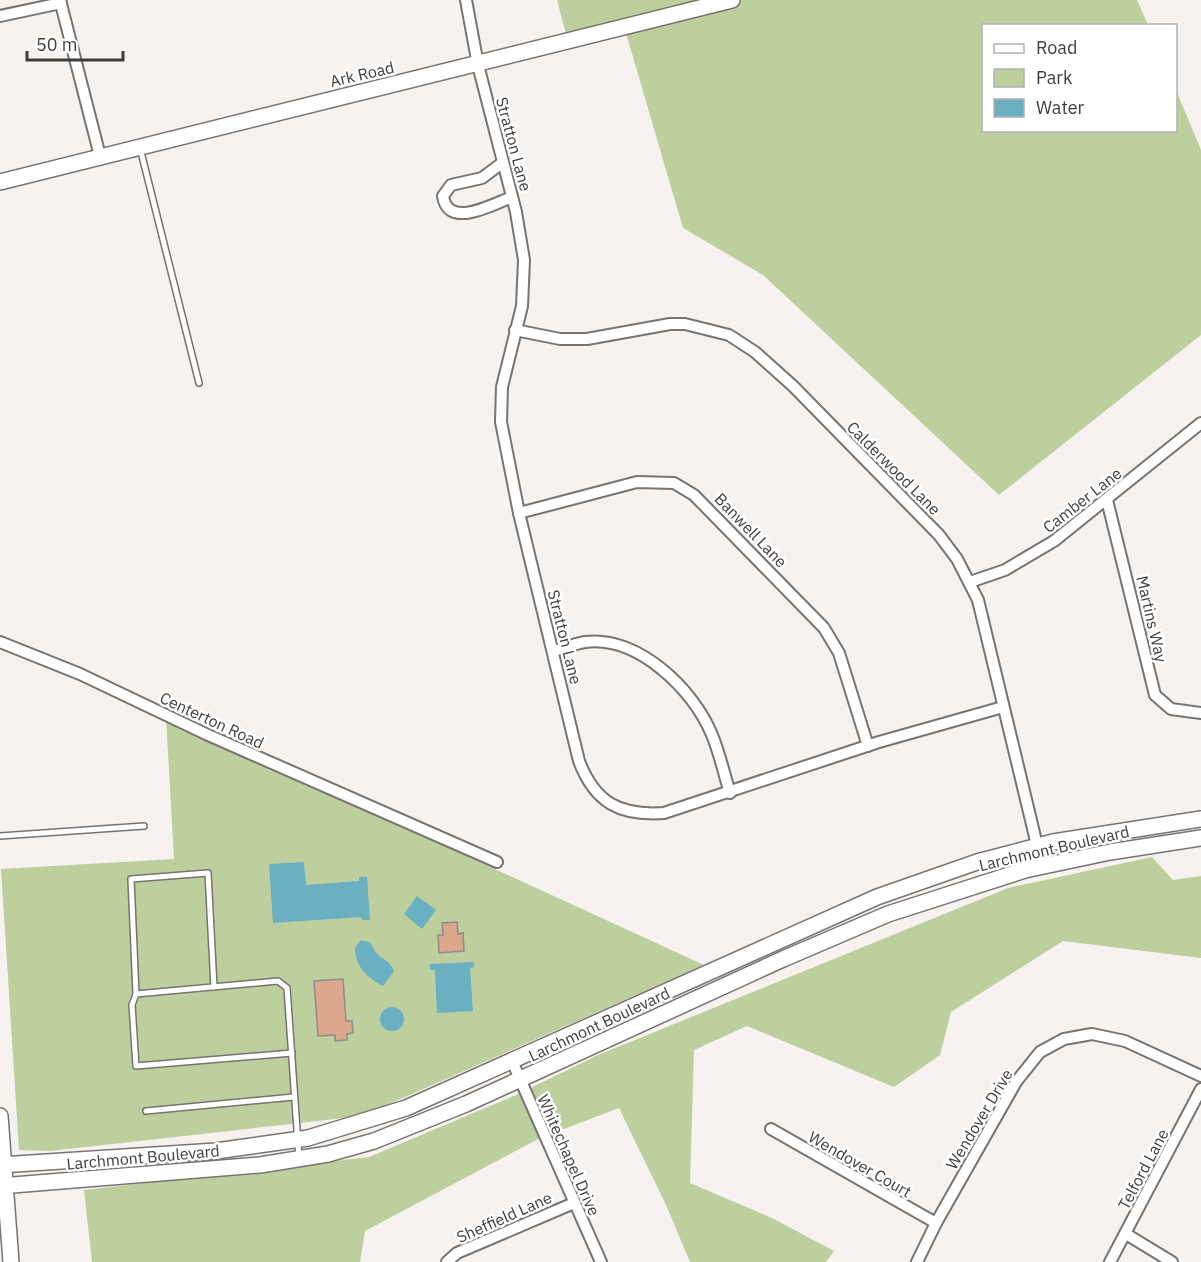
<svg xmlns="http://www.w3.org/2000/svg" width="1201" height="1262" font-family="'IBM Plex Sans',sans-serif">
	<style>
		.green { fill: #bdcf9d }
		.water { fill: #6aafc2 }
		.building { fill: #dca78a; stroke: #8f8c8a; stroke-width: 1.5 }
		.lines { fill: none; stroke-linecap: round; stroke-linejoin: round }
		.lane-casing { stroke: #777472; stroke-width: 8 }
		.street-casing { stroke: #777472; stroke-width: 14 }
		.secondary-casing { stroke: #777472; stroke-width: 18 }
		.lane { stroke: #fff; stroke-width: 5 }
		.street { stroke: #fff; stroke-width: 10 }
		.secondary { stroke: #fff; stroke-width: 15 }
		.labels { text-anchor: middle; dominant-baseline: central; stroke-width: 5; stroke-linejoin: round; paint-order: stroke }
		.street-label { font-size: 16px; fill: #3e3c3c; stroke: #fff }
	</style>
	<rect width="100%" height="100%" fill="#f6f2f0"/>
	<g class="green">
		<path d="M557,0H1137L1148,25L984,26V130H1176V90L1201,150V335L999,495L763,275L683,228L626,33L569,45Z"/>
		<path d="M166,718L704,965L362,1116L50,1151L19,1150L1,869L174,859Z"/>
		<path d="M1152,857L1173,880L1201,876V958L1063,941L951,1012L940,1055L894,1087L747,1026L694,1050L690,1183L772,1218L834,1251L826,1262H690L666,1205L619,1108L540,1138L365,1231L360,1262H92L84,1190L369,1157L516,1095L598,1055L1008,888Z"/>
	</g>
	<g class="water">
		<path d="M304,862L306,885L359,881V877H367L370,920H362L361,917L273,923L269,864Z"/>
		<path d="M417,896L436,910L422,929L404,914Z"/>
		<path d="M361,940L371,943C376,960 389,957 394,971L383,986C368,978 355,967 355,948Z"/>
		<path d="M474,962V967L470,968L473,1011L437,1013L435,970H430V964Z"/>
		<circle cx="392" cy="1019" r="12"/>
	</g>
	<g class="building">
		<path d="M457,922L458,934L463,933L464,951L439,953L438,935H443L442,923Z"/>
		<path d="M343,979L346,1021H352L353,1033L347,1034V1040L335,1041V1035L318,1036L314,981Z"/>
	</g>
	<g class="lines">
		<g class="lane-casing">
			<g id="lane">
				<path d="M140,148L199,383"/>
				<path d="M0,836L144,826"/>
				<path d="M214,987L208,873L131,879L136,994L132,1005L136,1066L292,1053"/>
				<path d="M136,994L278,981L287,988L299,1158"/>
				<path d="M146,1111L294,1097"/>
			</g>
		</g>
		<g class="street-casing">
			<g id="street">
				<path d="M60,0L100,156"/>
				<path d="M466,0L478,65L516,212L524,260L522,306L502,387L501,422L519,513L579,761C595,803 620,816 664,813L879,742L1003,707"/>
				<path d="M0,16L61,3"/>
				<path d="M502,163L482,178L451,185L443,196C448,230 493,204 512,197"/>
				<path d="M515,330L560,339H587L670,324H685L729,335L755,352L793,386L939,535L957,559L978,600L1042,866"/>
				<path d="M1107,500L1155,695L1171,709L1201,713"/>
				<path d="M519,513L637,482L674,483L694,495L824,628L839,653L868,746"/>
				<path d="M970,582L1005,570L1054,541L1201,423"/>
				<path d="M0,642L80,674L206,734L497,862"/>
				<path d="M554,651C564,648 574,644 585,642C638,635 694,690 712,735C720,754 724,774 730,793"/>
				<path d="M512,1061L601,1262"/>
				<path d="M771,1129L936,1223"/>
				<path d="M1126,1234L1172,1262"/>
				<path d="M447,1262L457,1253L574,1203"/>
				<path d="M917,1262L936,1223L1016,1082L1040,1052L1064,1039L1092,1034L1125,1041L1201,1076"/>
				<path d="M1110,1262L1201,1089"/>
			</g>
		</g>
		<g class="secondary-casing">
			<g id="secondary">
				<path d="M0,182L732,0"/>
				<path d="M0,1116L11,1262"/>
				<path d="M0,1165L216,1151L308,1138L406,1108L877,897L977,862L1053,842L1201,819"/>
				<path d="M0,1186L260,1165L328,1154L374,1141L466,1104L783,959L888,914L1025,870L1110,852L1201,838"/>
			</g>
		</g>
		<use href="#lane" class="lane"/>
		<use href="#street" class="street"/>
		<use href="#secondary" class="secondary"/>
	</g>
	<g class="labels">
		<g class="street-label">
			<text transform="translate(362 74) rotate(-13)">Ark Road</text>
			<text transform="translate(514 144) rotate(75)">Stratton Lane</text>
			<text transform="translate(894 468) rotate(45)">Calderwood Lane</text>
			<text transform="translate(1082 500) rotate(-38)">Camber Lane</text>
			<text transform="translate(751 530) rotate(46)">Banwell Lane</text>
			<text transform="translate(1152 619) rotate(77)">Martins Way</text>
			<text transform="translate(565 637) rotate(76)">Stratton Lane</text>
			<text transform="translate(212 720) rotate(25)">Centerton Road</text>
			<text transform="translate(1054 848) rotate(-13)">Larchmont Boulevard</text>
			<text transform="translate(599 1024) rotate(-25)">Larchmont Boulevard</text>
			<text transform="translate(979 1119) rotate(-59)">Wendover Drive</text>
			<text transform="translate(569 1155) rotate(66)">Whitechapel Drive</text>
			<text transform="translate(143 1157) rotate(-5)">Larchmont Boulevard</text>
			<text transform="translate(860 1164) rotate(30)">Wendover Court</text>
			<text transform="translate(1143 1169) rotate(-62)">Telford Lane</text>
			<text transform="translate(504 1217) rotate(-24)">Sheffield Lane</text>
		</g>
	</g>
	<rect x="982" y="24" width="195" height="108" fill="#ffffff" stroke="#b2b1b1" stroke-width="1.5"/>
	<rect x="994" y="44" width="30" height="9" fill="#ffffff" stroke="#b2b1b1" stroke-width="1.5"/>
	<text x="1036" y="54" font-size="18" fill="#3e3c3c">Road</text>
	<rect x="994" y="69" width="30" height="18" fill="#bdcf9d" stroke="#b2b1b1" stroke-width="1.5"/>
	<text x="1036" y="84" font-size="18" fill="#3e3c3c">Park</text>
	<rect x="994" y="99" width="30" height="18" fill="#6aafc2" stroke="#b2b1b1" stroke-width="1.5"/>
	<text x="1036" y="114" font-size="18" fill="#3e3c3c">Water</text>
	<path d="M27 51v9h96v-9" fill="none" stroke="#3e3c3c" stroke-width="3"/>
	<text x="36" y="51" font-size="18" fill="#3e3c3c" stroke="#ffffff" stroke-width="4.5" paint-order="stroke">50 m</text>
</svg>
